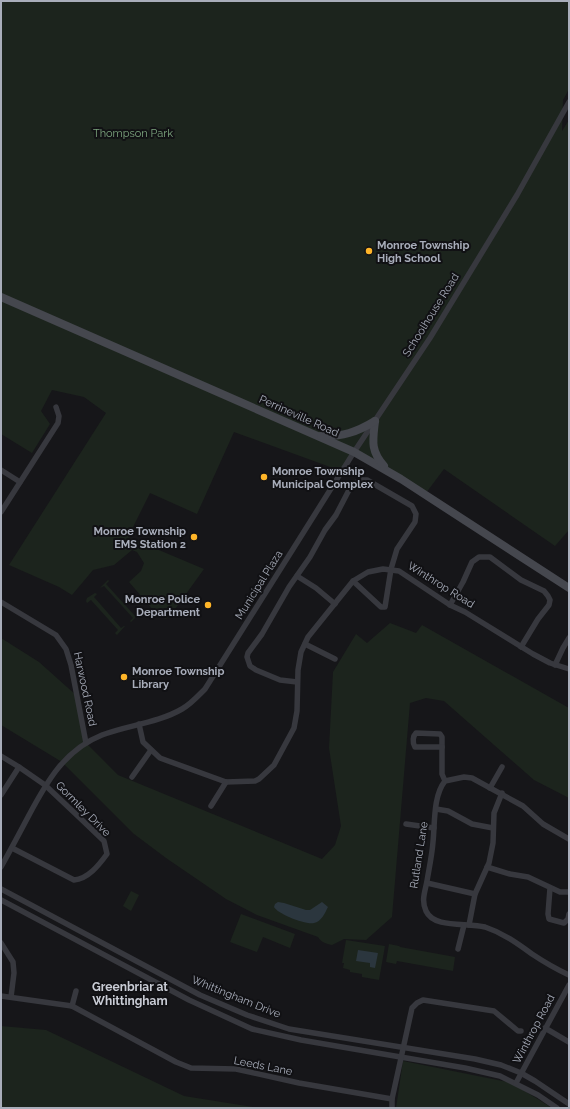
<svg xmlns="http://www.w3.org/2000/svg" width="570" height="1109" font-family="Raleway,sans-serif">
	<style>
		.green { fill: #1c241d }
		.water { fill: #2b363e }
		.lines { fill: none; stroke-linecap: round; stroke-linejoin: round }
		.street { stroke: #37383e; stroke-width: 5.5 }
		.secondary { stroke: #45474e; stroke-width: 8 }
		.poi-dot { fill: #ffb528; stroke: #111114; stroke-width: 1.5 }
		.labels { text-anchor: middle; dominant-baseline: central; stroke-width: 4; stroke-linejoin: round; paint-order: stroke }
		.park-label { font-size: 11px; fill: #7da67f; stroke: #111114 }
		.poi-label { font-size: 11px; font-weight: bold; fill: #a8adba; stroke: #111114; text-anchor: start }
		.street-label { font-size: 11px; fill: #a8adba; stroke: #111114 }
		.neighbourhood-label { font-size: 12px; font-weight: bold; fill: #c9ccd5; stroke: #111114 }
	</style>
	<rect width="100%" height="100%" fill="#161619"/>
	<g class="green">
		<path d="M1,1H569V89L563,100L562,131L569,120V530L555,546L444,469L426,493L356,453L344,472L234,432L197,514L150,493L128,537L204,569L173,612L166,619L154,611L129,582L141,571L144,563L137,552L132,550L114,565L93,570L72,595L59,587L9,565L106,413L84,397L52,390L41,411L50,424L32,453L1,434Z"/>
		<path d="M108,580L109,581L106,584L135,616L139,614L131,622L130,621L133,618L104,586L100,588Z"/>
		<path d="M95,593L97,594L94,597L121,628L124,626H125L117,635L115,633L118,630L91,600L87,603L86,601L87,598Z"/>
		<path d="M390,623L416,633L422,625L569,708V798L534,780L444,701L426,698L410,703L392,917L366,940L344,939L332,945C326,944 321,942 318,937L257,915L226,899L166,858L134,834L62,762L1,725V638L39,662L77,696L86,743L118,775L322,859L335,845L341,826L329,748L333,672L356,634L367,643Z"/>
		<path d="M131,891L139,895L131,911L123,906Z"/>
		<path d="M241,914L295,934L290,948L263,937L257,952L230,942Z"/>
		<path d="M346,940L385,946L379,980L362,977V974L350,972V970L343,968L344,963H342Z"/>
		<path d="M389,944L399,946L400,947L455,957L453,971L397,961L396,964L386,962Z"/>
		<path d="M1,1026L46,1030L184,1096L259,1108H1Z"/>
		<path d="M403,1061L512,1083L552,1108H396Z"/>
	</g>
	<g class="water">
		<path d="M278,902L284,903L306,910H310L322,902L328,907C325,913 321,922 314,923C305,925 278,914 274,907L275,904Z"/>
		<path d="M358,950L378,953L375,968L370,967V963L356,961Z"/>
	</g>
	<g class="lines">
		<g class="street">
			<path d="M1,470L20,482"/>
			<path d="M1,512L58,423L59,416L56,407"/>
			<path d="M297,576L316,588L335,604"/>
			<path d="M1,602L56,635L66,649L71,665L86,743"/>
			<path d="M450,605L463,582L472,562L479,557H490L521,580L544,591L548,596L550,600L549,605L538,619L521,647"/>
			<path d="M305,644L335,659"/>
			<path d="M555,665L563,648L569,638"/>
			<path d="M297,682L280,680L256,670L250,666L247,657L248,653L262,634L289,587L310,557L325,530L336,515L349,490L355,483L361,480H367L412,506L416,514L415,522L397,549L391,569L385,607H381L353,581"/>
			<path d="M139,724L143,742L160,758L226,782L255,781L259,779L274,765L294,728L297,711L298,670L301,652L308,637L353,581L368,572L383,569L399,571L450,605L465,612L533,654L550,663L569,669"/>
			<path d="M416,733L440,734L442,737V747H415C412,742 413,736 416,733Z"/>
			<path d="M442,747V774L445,781"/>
			<path d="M1,756L19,767L45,785L81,819L104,841L107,854C99,865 88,879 74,880L12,848"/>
			<path d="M132,777L151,750"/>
			<path d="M490,788L502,767"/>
			<path d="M1,795L19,767"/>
			<path d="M211,806L226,782"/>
			<path d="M436,809L448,811L472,824L493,828"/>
			<path d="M406,824L434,828"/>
			<path d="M569,839L543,824L523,806L472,778L464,777L445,781C433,796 435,823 433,842C432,855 429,869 427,881C425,892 421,900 426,911C434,929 468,922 485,927C503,933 517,943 532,954C544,962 556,969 569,975"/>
			<path d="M1,867C10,851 19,834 28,817C46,783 64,750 102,735C128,725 158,723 182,709C191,704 198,696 205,689L354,452L430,338L517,195L569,102"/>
			<path d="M487,867L510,874L528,877L560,892H569"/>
			<path d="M427,883L475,894"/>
			<path d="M550,888L548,914L549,919L564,923L568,919L569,914"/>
			<path d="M1,889L200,995L247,1015L289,1029L475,1059L501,1065L521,1073L535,1081L569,1104"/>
			<path d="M1,900L189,1000L252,1029L301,1040L465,1068L500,1076L538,1095L557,1108"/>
			<path d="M469,925L475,894L489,863L493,843L494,813L502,793"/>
			<path d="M1,943L13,962L14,973L11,997"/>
			<path d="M458,949L464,925"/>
			<path d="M1,996L72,1006L176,1062L191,1068L236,1069L299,1083L392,1099"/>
			<path d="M72,1006L76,991"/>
			<path d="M545,1028L569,1042"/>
			<path d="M516,1083L569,985"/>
			<path d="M392,1108V1099L412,1008L417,1003L423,1000L494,1011L518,1031H521"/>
		</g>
		<g class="secondary">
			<path d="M1,297L354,452L401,479L569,588"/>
			<path d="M375,421C373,440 370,450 384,466"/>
			<path d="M321,436C342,437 357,432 375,421"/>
		</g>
	</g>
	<g class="poi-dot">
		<circle cx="369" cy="251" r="4"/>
		<circle cx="264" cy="477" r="4"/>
		<circle cx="194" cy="537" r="4"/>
		<circle cx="208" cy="605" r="4"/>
		<circle cx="124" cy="677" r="4"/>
	</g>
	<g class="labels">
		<g class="park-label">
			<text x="133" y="133">Thompson Park</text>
		</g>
		<g class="poi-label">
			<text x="377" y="245">Monroe Township<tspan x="377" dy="13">High School</tspan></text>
			<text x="272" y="471">Monroe Township<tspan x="272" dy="13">Municipal Complex</tspan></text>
			<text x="186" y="531" text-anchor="end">Monroe Township<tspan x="186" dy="13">EMS Station 2</tspan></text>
			<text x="200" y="599" text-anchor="end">Monroe Police<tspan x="200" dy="13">Department</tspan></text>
			<text x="132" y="671">Monroe Township<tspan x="132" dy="13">Library</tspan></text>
		</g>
		<g class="street-label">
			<text transform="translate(431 315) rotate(-58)">Schoolhouse Road</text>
			<text transform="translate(299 416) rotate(24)">Perrineville Road</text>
			<text transform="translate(259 585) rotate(-58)">Municipal Plaza</text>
			<text transform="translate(441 585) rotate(32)">Winthrop Road</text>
			<text transform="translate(85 689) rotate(78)">Harwood Road</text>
			<text transform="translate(83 809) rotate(45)">Gormley Drive</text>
			<text transform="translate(419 855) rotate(-81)">Rutland Lane</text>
			<text transform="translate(236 997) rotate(22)">Whittingham Drive</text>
			<text transform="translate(534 1029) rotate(-62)">Winthrop Road</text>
			<text transform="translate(263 1066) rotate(11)">Leeds Lane</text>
		</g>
		<g class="neighbourhood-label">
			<text x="130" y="987">Greenbriar at<tspan x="130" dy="14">Whittingham</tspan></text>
		</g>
	</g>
	<rect width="570" height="1109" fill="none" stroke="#a8adba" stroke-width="4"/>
</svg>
